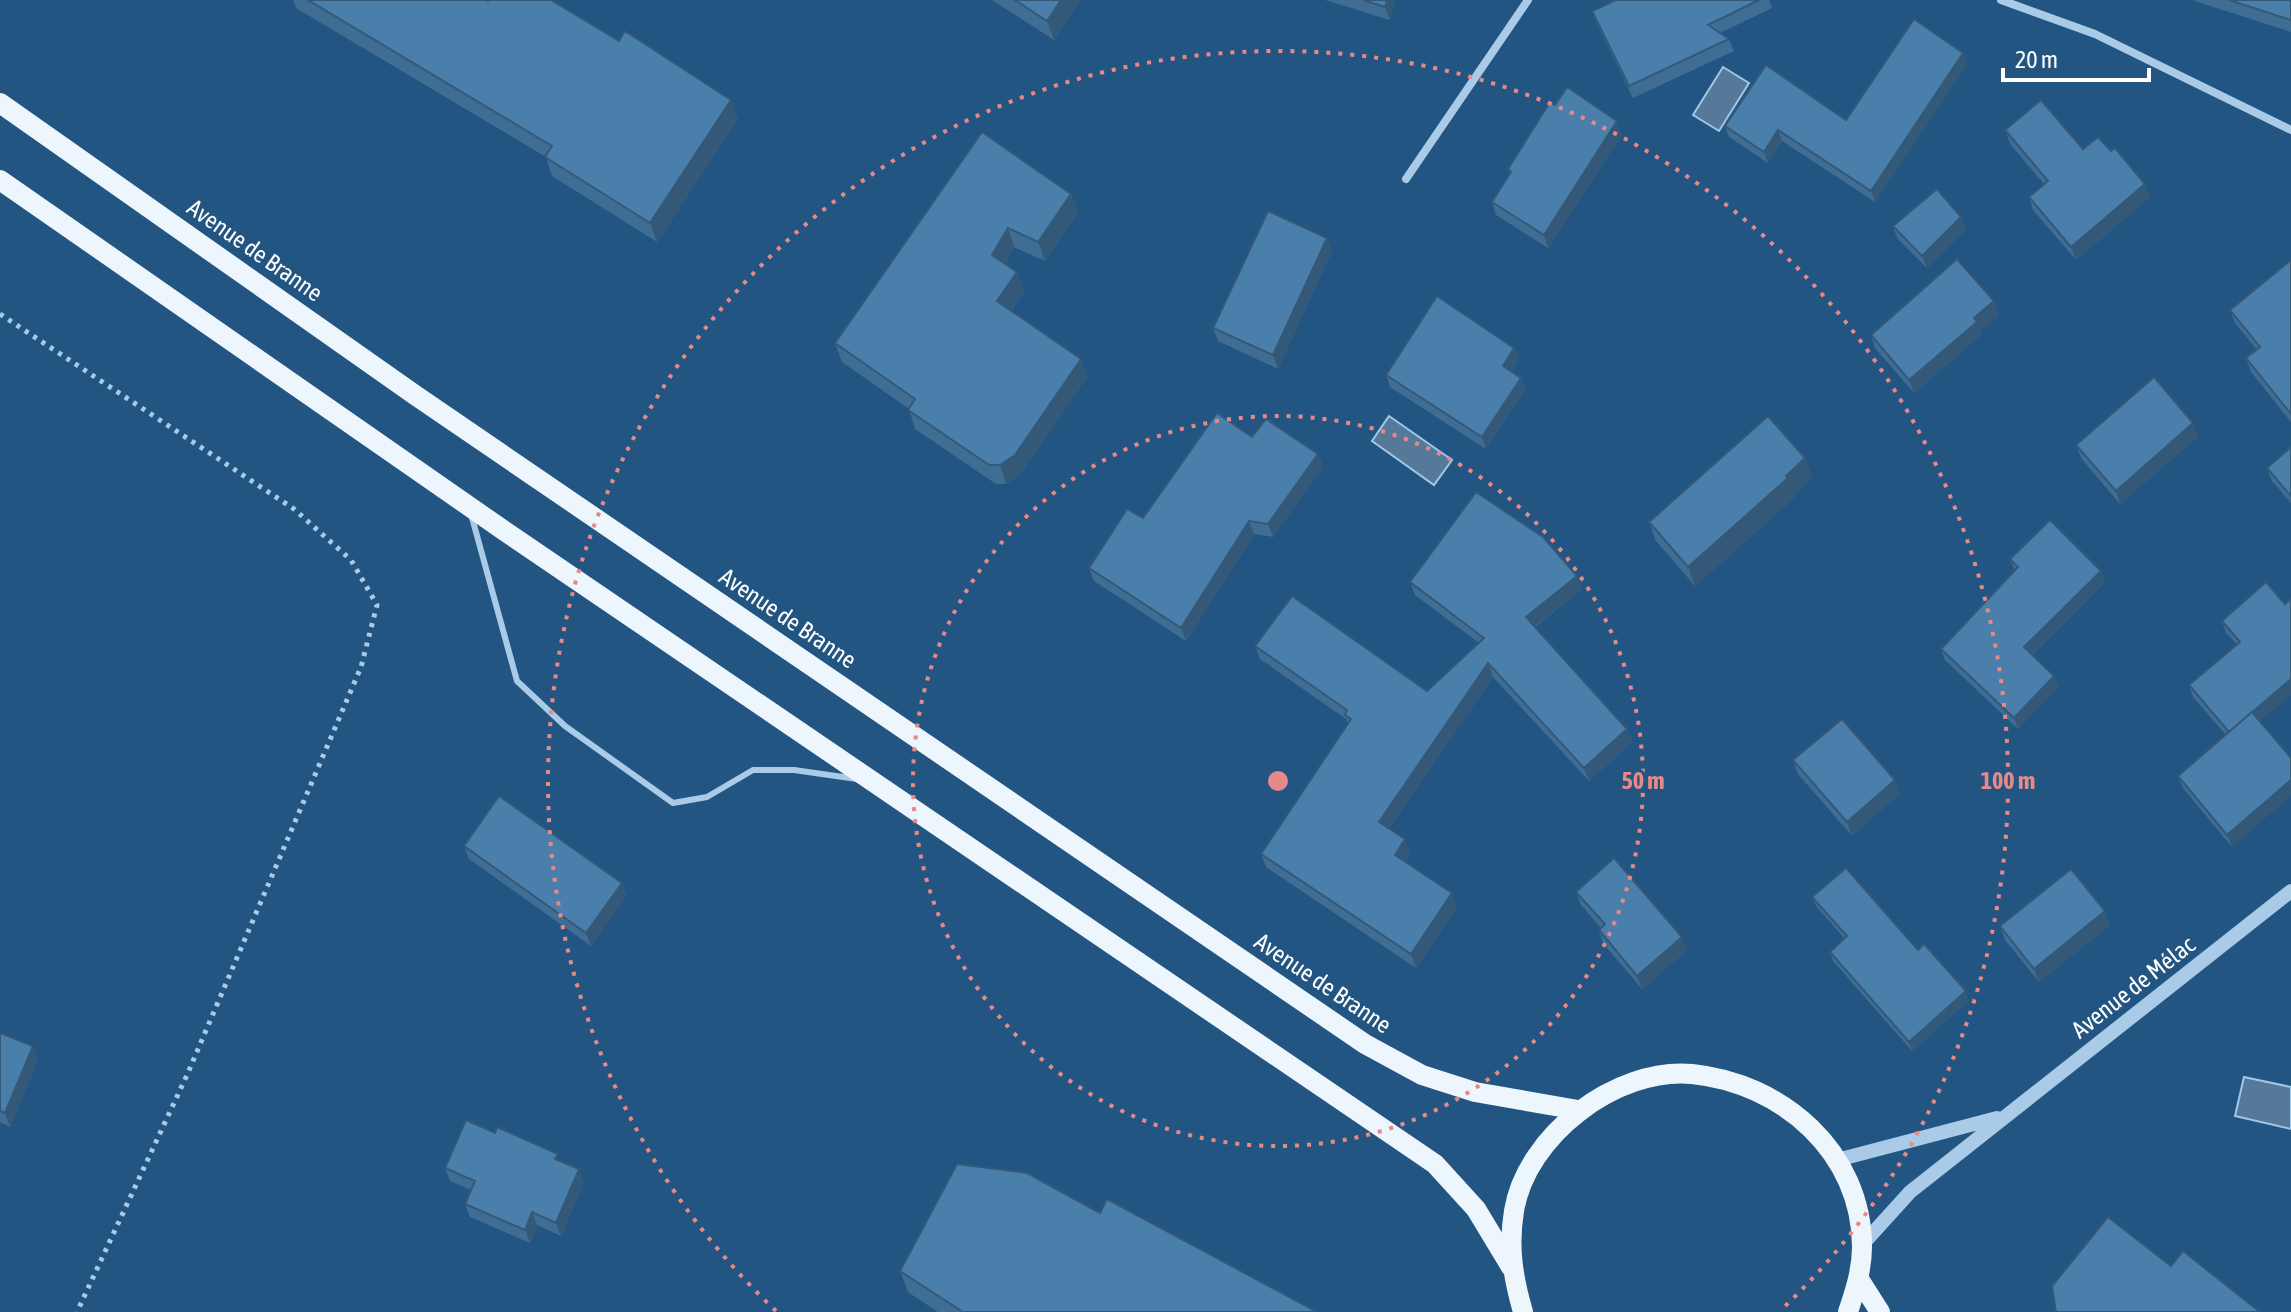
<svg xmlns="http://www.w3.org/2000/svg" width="2291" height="1312" font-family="'Asap Condensed',sans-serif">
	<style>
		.water { fill: #567999; stroke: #9fc7e8; stroke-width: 2 }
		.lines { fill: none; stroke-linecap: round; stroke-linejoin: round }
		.path { stroke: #aacbe8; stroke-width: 5; stroke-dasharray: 4 6; stroke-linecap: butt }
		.service { stroke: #aacbe8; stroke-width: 6 }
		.minor { stroke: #aacbe8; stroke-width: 8 }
		.tertiary { stroke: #aacbe8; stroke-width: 14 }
		.primary { stroke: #edf5fd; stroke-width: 20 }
		.wall { fill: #406d93 }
		.shaded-wall { fill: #345978 }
		.building { fill: #4b7fab; stroke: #345978; stroke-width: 2 }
		.ring { fill: none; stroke: #e88989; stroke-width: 4; stroke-dasharray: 4 8 }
		.labels { text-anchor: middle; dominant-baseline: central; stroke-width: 6; stroke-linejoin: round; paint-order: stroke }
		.street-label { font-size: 24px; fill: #fff; stroke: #235582 }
		.centre { fill: #e88989; stroke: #235582; stroke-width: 4 }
		.ring-label { font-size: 24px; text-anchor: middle; font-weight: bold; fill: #e88989; stroke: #235582; stroke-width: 6; stroke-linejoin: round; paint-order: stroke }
	</style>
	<rect width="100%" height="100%" fill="#235582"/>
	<g class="water">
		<path d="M1723,67L1749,83L1719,131L1693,115Z"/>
		<path d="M1389,416L1452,460L1434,485L1372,441Z"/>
		<path d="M2244,1077L2291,1087V1129L2235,1116Z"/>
	</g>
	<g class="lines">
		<path class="path" d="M0,314L294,509L351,560L377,605L361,667L187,1075L77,1312"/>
		<path class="service" d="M471,514L517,681L565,726L673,803L707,797L753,770H794L857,779"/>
		<g class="minor">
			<path d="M2001,0L2095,34L2291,130"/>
			<path d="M1406,179L1528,0"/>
		</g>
		<g class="tertiary">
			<path d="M1837,1160L1997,1118"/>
			<path d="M1862,1245L1910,1192L2291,891"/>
		</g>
		<g class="primary">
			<path d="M0,103L415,395L1365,1044L1422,1075L1475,1092L1578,1110"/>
			<path d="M0,180L506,532L1435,1164L1476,1209L1511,1267"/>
			<path d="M1859,1279L1880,1312"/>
			<path d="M1523,1312C1513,1277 1508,1247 1514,1211C1526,1136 1616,1067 1692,1074C1782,1083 1862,1152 1862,1247C1862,1270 1855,1291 1848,1312"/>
		</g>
	</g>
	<g class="wall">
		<path d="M293,0H486L738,119L657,242L552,176L546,157L296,8Z"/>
		<path d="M992,0H1080L1054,40Z"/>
		<path d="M1325,0H1395L1390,20Z"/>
		<path d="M1616,0H1769L1772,8L1720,33L1729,39L1734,51L1633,98L1597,24L1592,11Z"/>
		<path d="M2192,0H2291V32Z"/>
		<path d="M1963,53L1967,64L1875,202L1782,141L1768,163L1729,137L1725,126L1846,120Z"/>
		<path d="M1555,105L1622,134L1548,248L1496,215L1492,202L1510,174L1508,169Z"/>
		<path d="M2005,130L2083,149L2111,151L2150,197L2076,260L2033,210L2029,197L2044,184L2010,144Z"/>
		<path d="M982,132L1071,194L1078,212L1045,261L1014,247L1005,263L1017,272L1024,291L1011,311L1081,359L1087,377L1021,474L1006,484H996L915,429L909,409L842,362L835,343Z"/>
		<path d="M1961,217L1966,229L1927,268L1897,238L1893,226Z"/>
		<path d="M1327,238L1332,251L1278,369L1218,341L1213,328Z"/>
		<path d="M2291,260V422L2251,372L2246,358L2257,350L2235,323L2230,310Z"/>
		<path d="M1999,315L1980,331L1981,335L1914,393L1875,348L1871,335Z"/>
		<path d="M1514,348L1519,360L1511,372L1521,378L1525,390L1486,449L1390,387L1386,375Z"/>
		<path d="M2198,436L2120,504L2081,458L2076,445Z"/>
		<path d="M1252,437L1318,454L1323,467L1273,537L1254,534L1186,641L1094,581L1089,568L1143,518Z"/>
		<path d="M2291,447V503L2272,481L2267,468Z"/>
		<path d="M1805,458L1812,477L1794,494L1795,497L1695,586L1656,541L1649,522Z"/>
		<path d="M2010,559L2105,582L2032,655L2054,676L2058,687L2018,729L1945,660L1941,649L2015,571Z"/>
		<path d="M1410,582L1582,589L1535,627L1627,729L1632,742L1589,781L1493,677L1389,828L1410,853L1405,861L1457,907L1416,968L1266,867L1261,854L1348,724L1346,719L1260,659L1255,646L1427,691L1479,643L1415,595Z"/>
		<path d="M2266,582L2260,721L2232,847L2183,788L2178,776L2226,735L2193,697L2189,685L2237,644L2226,633L2222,621Z"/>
		<path d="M1793,760L1900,793L1852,836L1798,774Z"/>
		<path d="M464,846L622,883L626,896L591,946L469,859Z"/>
		<path d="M1576,892L1687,950L1642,989L1603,943L1599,930L1601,928L1581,905Z"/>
		<path d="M1812,897L1918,950L1969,1000L1912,1051L1833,961L1830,952L1845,939L1816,906Z"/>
		<path d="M2110,925L2039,982L2005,940L2000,926Z"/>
		<path d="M0,1033L38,1059L10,1127L0,1122Z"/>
		<path d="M561,1161L584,1182L561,1236L537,1225L530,1243L470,1217L465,1204L471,1190L450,1181L445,1168Z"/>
		<path d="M1100,1213L1317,1312H938L908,1292L900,1271Z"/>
	</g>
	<g class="shaded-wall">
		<path d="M1061,0H1080L1054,40L1047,21Z"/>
		<path d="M1387,0H1395L1390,20L1385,7Z"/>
		<path d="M1963,53L1967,64L1875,202L1871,191Z"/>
		<path d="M731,100L738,119L657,242L650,223Z"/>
		<path d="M1617,121L1622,134L1548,248L1544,235Z"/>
		<path d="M1778,130L1782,141L1768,163L1764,152Z"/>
		<path d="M2145,184L2150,197L2076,260L2071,247Z"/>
		<path d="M1071,194L1078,212L1045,261L1038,242Z"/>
		<path d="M1961,217L1966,229L1927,268L1922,256Z"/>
		<path d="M1008,228L1014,247L999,273L992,255Z"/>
		<path d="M1327,238L1332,251L1278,369L1273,355Z"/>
		<path d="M1017,272L1024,291L1004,320L997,301Z"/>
		<path d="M1994,301L1999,315L1980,331L1981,335L1914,393L1909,380L1974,318Z"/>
		<path d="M1514,348L1519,360L1507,378L1503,366Z"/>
		<path d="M1081,359L1087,377L1021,474L1006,484L1000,465Z"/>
		<path d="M1521,378L1525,390L1486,449L1482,437Z"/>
		<path d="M2193,423L2198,436L2120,504L2116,491Z"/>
		<path d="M1318,454L1323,467L1273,537L1268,524Z"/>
		<path d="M1805,458L1812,477L1794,494L1795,497L1695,586L1688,567Z"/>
		<path d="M1249,521L1254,534L1186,641L1181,628Z"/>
		<path d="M2101,571L2105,582L2028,658L2024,647Z"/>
		<path d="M1577,576L1582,589L1530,630L1526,617Z"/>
		<path d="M1488,663L1493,677L1384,835L1379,822Z"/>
		<path d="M2054,676L2058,687L2018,729L2014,718Z"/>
		<path d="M2291,679V695L2233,744L2229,732Z"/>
		<path d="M1627,729L1632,742L1589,781L1584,768Z"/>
		<path d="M1895,780L1900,793L1852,836L1847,822Z"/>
		<path d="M2291,780V796L2232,847L2227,835Z"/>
		<path d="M1405,839L1410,853L1400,868L1395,855Z"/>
		<path d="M622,883L626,896L591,946L586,933Z"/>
		<path d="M1452,893L1457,907L1416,968L1411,954Z"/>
		<path d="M2105,911L2110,925L2039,982L2034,969Z"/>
		<path d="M1682,937L1687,950L1642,989L1637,976Z"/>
		<path d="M1966,991L1969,1000L1912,1051L1909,1042Z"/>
		<path d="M33,1046L38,1059L10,1127L5,1113Z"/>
		<path d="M579,1169L584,1182L561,1236L556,1223Z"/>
		<path d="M532,1212L537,1225L530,1243L525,1230Z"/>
	</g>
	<g class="building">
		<path d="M308,0H486L488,1L489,0H551L619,41L625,31L731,100L650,223L545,157L552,146Z"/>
		<path d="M1015,0H1061L1047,21Z"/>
		<path d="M1363,0H1387L1385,7Z"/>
		<path d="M1616,0H1759L1708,25L1729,39L1629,86L1592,11Z"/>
		<path d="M2229,0H2291V20Z"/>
		<path d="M1914,19L1963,53L1871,191L1778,130L1764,152L1725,126L1766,65L1846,120Z"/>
		<path d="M1567,87L1617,121L1544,235L1492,202L1511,172L1508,169L1550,102L1555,105Z"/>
		<path d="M2041,100L2083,149L2098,137L2111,151L2115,148L2145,184L2071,247L2029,197L2048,181L2005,130Z"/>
		<path d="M982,132L1071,194L1038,242L1008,228L992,255L1017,272L997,301L1081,359L1015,455L1000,465H989L908,410L915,399L835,343Z"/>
		<path d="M1937,189L1961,217L1922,256L1893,226Z"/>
		<path d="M1268,211L1327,238L1273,355L1213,328Z"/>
		<path d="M1957,259L1994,301L1974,318L1977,322L1909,380L1871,335Z"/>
		<path d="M2291,260V414L2246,358L2260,347L2230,310Z"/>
		<path d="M1437,296L1514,348L1503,366L1521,378L1482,437L1386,375Z"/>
		<path d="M2154,377L2193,423L2116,491L2076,445Z"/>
		<path d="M1217,413L1252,437L1266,419L1318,454L1268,524L1249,521L1181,628L1089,568L1127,509L1143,518Z"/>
		<path d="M1768,416L1805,458L1786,476L1788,478L1688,567L1649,522Z"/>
		<path d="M2291,447V496L2267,468Z"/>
		<path d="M1476,492L1543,537L1577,576L1526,617L1627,729L1584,768L1488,663L1379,822L1405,839L1395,855L1452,893L1411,954L1261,854L1351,719L1345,715L1347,710L1255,646L1292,596L1427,691L1484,638L1410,582Z"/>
		<path d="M2050,520L2101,571L2024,647L2054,676L2014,718L1941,649L2018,567L2010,559Z"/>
		<path d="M2266,582L2285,604L2291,599V679L2229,732L2189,685L2240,642L2222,621Z"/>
		<path d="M2252,712L2291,758V780L2227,835L2178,776Z"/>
		<path d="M1842,719L1895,780L1847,822L1793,760Z"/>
		<path d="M499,796L622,883L586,933L464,846Z"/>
		<path d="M1614,858L1682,937L1637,976L1599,930L1605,924L1576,892Z"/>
		<path d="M1846,868L1918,950L1924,944L1966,991L1909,1042L1830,952L1847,936L1812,897Z"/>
		<path d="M2071,869L2105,911L2034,969L2000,926Z"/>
		<path d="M0,1033L33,1046L5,1113L0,1111Z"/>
		<path d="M466,1120L495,1133L497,1127L558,1154L555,1159L579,1169L556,1223L532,1212L525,1230L465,1204L475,1181L445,1168Z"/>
		<path d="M957,1164L1027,1173L1100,1213L1107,1199L1317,1312H963L900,1271Z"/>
		<path d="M2108,1217L2171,1266L2183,1251L2260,1312H2056L2052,1286Z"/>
	</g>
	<g class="ring">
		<circle cx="1278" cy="781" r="365"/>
		<path d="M776 1311A730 730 0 1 1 1780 1311"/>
	</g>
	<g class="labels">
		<g class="street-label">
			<text transform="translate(255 250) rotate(35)">Avenue de Branne</text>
			<text transform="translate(788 618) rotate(34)">Avenue de Branne</text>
			<text transform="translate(1323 983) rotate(34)">Avenue de Branne</text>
			<text transform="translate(2133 987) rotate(-38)">Avenue de Mélac</text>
		</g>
	</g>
	<circle cx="1278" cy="781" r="12" class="centre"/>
	<g class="ring-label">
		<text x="1643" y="789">50 m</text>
		<text x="2008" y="789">100 m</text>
	</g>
	<path d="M2003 68v12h146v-12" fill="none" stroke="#ffffff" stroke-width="4"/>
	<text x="2015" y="68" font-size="24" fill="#ffffff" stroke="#235582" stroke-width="6" paint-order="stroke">20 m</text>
</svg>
